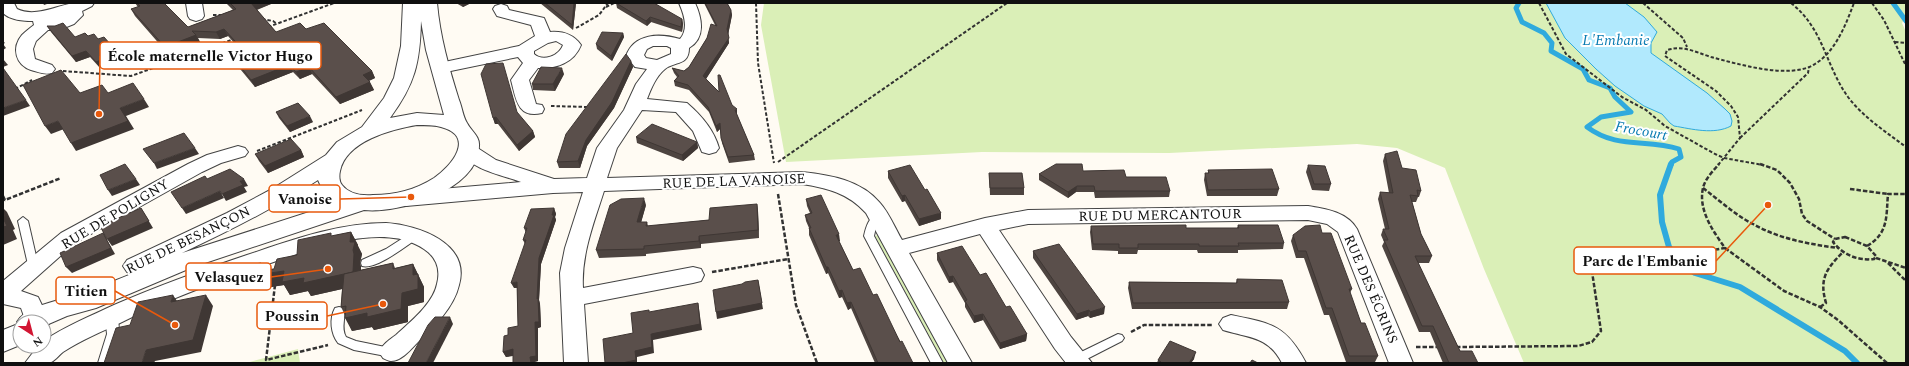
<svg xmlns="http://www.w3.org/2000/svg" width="1909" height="366" font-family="Spectral,serif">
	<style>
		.green { fill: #daefb7 }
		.water { fill: #b1e9fd; stroke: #2faadd }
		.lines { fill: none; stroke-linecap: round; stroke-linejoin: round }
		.stream-far1 { stroke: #2faadd; stroke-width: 5 }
		.stream { stroke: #2faadd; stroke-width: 6 }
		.service-casing { stroke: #434343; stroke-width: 2 }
		.minor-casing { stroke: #434343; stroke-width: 2 }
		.tertiary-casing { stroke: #434343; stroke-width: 2 }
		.path-far1 { stroke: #323232; stroke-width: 2; stroke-dasharray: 3.5 2; stroke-linecap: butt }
		.path { stroke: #323232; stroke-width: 2.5; stroke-dasharray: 4.5 2; stroke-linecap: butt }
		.service { fill: #fff; fill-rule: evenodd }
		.minor { fill: #fff; fill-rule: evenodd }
		.tertiary { fill: #fff; fill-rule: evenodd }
		.wall { fill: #4d4440 }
		.shaded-wall { fill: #3f3734 }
		.building { fill: #5a4f4b; stroke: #3f3734 }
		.labels { text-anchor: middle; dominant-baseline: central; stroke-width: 4; stroke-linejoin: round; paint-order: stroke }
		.street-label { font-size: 14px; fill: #101010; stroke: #fff }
		.water-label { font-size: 15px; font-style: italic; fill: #097bb2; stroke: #fff }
		.leader { fill: none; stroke: #e8590c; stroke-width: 1.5 }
		.callout-dot { fill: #e8590c; stroke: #fff; stroke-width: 1.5 }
		.callout { fill: #fff; stroke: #e8590c; stroke-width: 1.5 }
		.callout-label { font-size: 15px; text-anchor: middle; font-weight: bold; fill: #101010 }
	</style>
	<rect width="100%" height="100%" fill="#fffbf3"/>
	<g class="green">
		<path d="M764,3H1906V17L1902,23L1906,32V363H1524L1484,269L1445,168L1397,148L1357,144L1169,153L982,152L786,162L761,25Z"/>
		<path d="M879,234L949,363H944L875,236Z"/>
		<path d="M298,349L300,363H246Z"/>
	</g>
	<path class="water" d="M1546,3H1625L1644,17L1657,32L1651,43V53L1707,93L1725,109L1730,114L1732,121L1731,126C1714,135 1692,129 1674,126L1670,123L1662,114L1644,106L1615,86L1596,69L1565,38Z"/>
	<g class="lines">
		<g class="stream-far1">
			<path d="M1519,3L1516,8L1522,22L1544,33L1552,43L1551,51L1583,69L1589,80L1610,88L1615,97L1631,112L1601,117L1587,127C1618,150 1647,138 1679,149L1681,157L1672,162L1671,165"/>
			<path d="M1893,3L1906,21"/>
		</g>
		<path class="stream" d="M1671,164L1660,195L1662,222L1669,247L1683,265L1695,273L1740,287L1845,351L1857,363"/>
		<g class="service-casing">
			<g id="service">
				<path d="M879,213L884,217L876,227L874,236L943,363H931L864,236C866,227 869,216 879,213Z"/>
				<path d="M23,217L28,221L39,269L38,272H30L29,269L18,221Z"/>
				<path d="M414,231L419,235L418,238C406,246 376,270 362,266L361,263L362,260L386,249Z"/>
				<path d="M339,307L343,308C347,317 340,327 346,337L356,341L395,349L397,352L395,355L391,357L354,350L338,343C331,334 329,319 335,308Z"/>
				<path d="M111,312L115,313C124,329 115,348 110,363H98L107,334L105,316L107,313Z"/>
				<path d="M1118,334L1122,335L1124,338L1122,341L1081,362H1073L1071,359L1073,356Z"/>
			</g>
		</g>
		<g class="minor-casing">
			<g id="minor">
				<path d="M3,3H14L17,9C36,18 57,5 75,3C81,2 88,3 94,3L92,6L82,11L83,15L74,24L59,30H48L36,41L33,49L35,59L52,65L55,69L52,73C44,75 39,72 31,70C16,65 11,48 22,35C26,31 30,28 34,25L33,21C23,21 10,20 3,13Z"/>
				<path d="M186,3H202L204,16L202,19L196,21L190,19L188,16Z"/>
				<path d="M679,3H695C702,18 706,38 689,48C689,66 675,61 665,69C656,76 651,89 647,99L687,103C701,115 714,130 719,148L716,152L709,154L702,152L693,131L676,112L642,110L617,148L607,178L802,172C830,175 861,180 880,203C889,213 895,228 902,240L985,218L1028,210L1308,206C1326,209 1347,212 1357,229L1413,363H1389L1338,232L1327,224L1308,220L1028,224L999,230L1071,337L1092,363H1066L1055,349L980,234L909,253L972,363H948L866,213C848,193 827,188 802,184L604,191C594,222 581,255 583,288L693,267L701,269L704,275L701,281L693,283L584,304L588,363H564L560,273L565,248L583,192L553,193L406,206L399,204L396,199L399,194L406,192L521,182C502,175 472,170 459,151L462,147L469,145L476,147L496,160L554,179L587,178L597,148L624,110L636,84L647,69L635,67L626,56C634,33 660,33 680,39C689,29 684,14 679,3ZM653,46H667L671,48V54L657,60L646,58L644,55L647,49Z"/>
				<path d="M501,4L507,6L509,10L544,18L550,32C563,31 573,34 581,45C574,63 556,69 538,68L529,80L536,104L542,105L544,109L542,113C517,119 516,98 511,80L523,63L518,57L441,73L435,72L432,68L435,64L519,46L535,36L531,25L497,16L493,9L495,6ZM556,41L563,45C559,56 543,62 534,54V51L548,43Z"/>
				<path d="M238,146L245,148L248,152L245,156L221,163L202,172L75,243L21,291L38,297L50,322L46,328L44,329V322H26L21,308L3,304V281L61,233L188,164L207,155Z"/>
				<path d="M386,223C418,225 471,243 459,285C454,307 434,327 418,342C412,348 402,361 391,361C389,361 385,359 383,358L379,352C383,344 389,340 396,335C410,322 433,304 437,284C442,265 433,252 415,244C371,223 295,255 251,270C207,285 162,302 120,323C101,332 81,340 63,352C59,355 54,362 49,363C42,365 33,363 25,363L38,346H44V341C65,326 91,316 114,305C158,286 202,270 247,255C292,240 338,223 386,223Z"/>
				<path d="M1231,315C1271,323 1286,325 1306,363H1282C1268,336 1249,338 1223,330L1219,324L1223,318Z"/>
			</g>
		</g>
		<g class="tertiary-casing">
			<path id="tertiary" d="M403,3H437C440,37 449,68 459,100C462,107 463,117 467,123C471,131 480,136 479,146C479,190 399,214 364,210L193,267L96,308L67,316L44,326V322H20V345L3,352V330L18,324L17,322C27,304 65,300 83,293C100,288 115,280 132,274L127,272L123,266L127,260L227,213L272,189L326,155L337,142L362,127L384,98L394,78L401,46ZM421,21L426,50L444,115L417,113L390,118C415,84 420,63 421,21ZM417,125C425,125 434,125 441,127C476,136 452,166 434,178C415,190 395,195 373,195C362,196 349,194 342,185C339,182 339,175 340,171C346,141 392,129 417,125ZM318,180L324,193L337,203L182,253C229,231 275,208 318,180Z"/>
		</g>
		<g class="path-far1">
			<path d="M756,3L758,63L774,163"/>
			<path d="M1539,3L1566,54L1622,97L1646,110L1665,126L1715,154L1724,158L1763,165"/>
			<path d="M1643,3L1683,38L1687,47"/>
			<path d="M1791,3C1824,29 1825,65 1848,97C1863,117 1886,132 1906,147"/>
			<path d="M1872,3L1884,20L1906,66"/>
			<path d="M606,7L614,3"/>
			<path d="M213,15H224"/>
			<path d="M262,19L273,21L277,24"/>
			<path d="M268,27L334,3"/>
			<path d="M576,28L599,15L608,3"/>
			<path d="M1895,42L1906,43"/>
			<path d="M63,71L131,76L234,39"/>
			<path d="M15,89L32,80"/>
			<path d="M551,106L588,107"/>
			<path d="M1740,138L1808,73L1809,67"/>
			<path d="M257,151L362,110"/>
			<path d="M778,162L1007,3"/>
			<path d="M1718,165L1740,138L1738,117L1731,106L1716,91L1665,56L1667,50C1684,45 1695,52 1711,57C1738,64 1790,80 1815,64C1836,51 1846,24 1854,3"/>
		</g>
		<g class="path">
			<path d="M1760,164L1777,170L1790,183L1799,199L1802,214L1807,221L1835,239"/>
			<path d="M1703,188C1719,200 1735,215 1753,224C1779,239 1809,244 1838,248"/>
			<path d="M1850,189L1888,194"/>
			<path d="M778,194L796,305L817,363"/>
			<path d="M3,196L5,200L61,178"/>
			<path d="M1845,237L1867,246L1876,256L1874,259C1858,261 1843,255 1833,242L1835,239Z"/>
			<path d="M1867,246C1889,233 1886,216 1888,194H1906"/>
			<path d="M1725,248L1784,291L1820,307L1838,320L1887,363"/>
			<path d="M1876,258L1906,268"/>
			<path d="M1888,263L1906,281"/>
			<path d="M712,272L788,259"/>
			<path d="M275,285L266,360L328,345"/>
			<path d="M1820,307L1826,303C1819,279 1826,269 1843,252"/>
			<path d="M1131,332L1144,325H1212"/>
			<path d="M1416,347H1439"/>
			<path d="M1456,347L1578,346L1592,342L1601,331L1591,265C1616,244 1655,254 1685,254C1698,254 1712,250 1725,248C1713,231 1698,210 1703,188C1705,179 1713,171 1719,164"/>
		</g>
		<use href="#service" class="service"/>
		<use href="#minor" class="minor"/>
		<use href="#tertiary" class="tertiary"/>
	</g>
	<g class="wall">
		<path d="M135,3H164L188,27L233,10L226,3H270L271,4L257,10L276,32L306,29L372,71L375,78L369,81L374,90L340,104L312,74L300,79L293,72L255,87L236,64L233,57L243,53L228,36L220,39L198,38L200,42L169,55L135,16L131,9L138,7Z"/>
		<path d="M456,3H471L463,7Z"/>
		<path d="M540,3H576L573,30Z"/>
		<path d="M616,3L682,19L683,24L682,32L651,22L647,26L617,8Z"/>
		<path d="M704,3H727L731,10L732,15L728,35L729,43L706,79L732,105L737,114V115L754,155L755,160L729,163L722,143L720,129L717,132L709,112L689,90L675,86L674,81L677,77L674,73L672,68L684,71L689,67L715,25Z"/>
		<path d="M47,26L75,37L88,36L98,39L122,59L100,68L90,57L76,62L51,32Z"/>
		<path d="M623,33L624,37L612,61L597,49L596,44Z"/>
		<path d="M631,61L633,67L614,108L587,146L580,168H559L557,162Z"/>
		<path d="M564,74L555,91L533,90L532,84Z"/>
		<path d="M276,112L313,122L290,132L279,118Z"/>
		<path d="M517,113L533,131L535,137L519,151L498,124H495L493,118Z"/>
		<path d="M636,137L697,142L698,148L683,161L637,143Z"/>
		<path d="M301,150L304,157L268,173L259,161L255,154Z"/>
		<path d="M1385,154L1402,168L1421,191L1419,197H1418L1416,202H1412L1421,234L1432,256L1429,263H1418L1460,351L1478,363H1443L1430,332H1419L1382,246L1384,242L1381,235L1383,229H1385L1378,199L1380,192L1389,193L1383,161Z"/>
		<path d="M1308,165L1331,184L1329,191L1312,190L1306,172Z"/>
		<path d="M1208,170L1279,189L1277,196H1207L1204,180L1205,173H1208Z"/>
		<path d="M888,171L925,190L941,219L919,226L905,201L902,202L888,178Z"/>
		<path d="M1083,171L1126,177L1170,191L1169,197L1095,198L1094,192H1076L1068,198L1039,180V174Z"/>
		<path d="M989,173L1024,188V195H990Z"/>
		<path d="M806,199L840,241H839L853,270L873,295L913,363H875L851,308L848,310L842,297L839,298L828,273L826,274L809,235V228L806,221L805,215L810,213L807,206Z"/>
		<path d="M757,204L758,211L759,238L701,244V248L646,254V256L599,258L596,250L646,205L641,222H647L648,226L709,220Z"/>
		<path d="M554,208L556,214L555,217L556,220L541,264L539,300L540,304L541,327L538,328V361L533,362V363H513V356L506,357L503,352L508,335L518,326L517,288H514L525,244L523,240L526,233L524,228Z"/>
		<path d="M1238,225L1284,243L1283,249L1238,250V253H1198L1197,250H1138L1137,254H1118V251L1092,250L1090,232L1091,226L1186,228H1237Z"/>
		<path d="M351,232L358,245V246L362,254L360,263L361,267V270L393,263L395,268L413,264L424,287V302L408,306V322L374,330L372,327L352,331L345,315L341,307L342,289L311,296L308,291L290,295L284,285L265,288V270L274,269L297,255L332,236Z"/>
		<path d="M1322,233L1352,289L1350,293L1361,323L1378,356L1375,362H1346L1329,315H1324L1304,258H1296L1291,241L1293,235Z"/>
		<path d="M1033,251L1104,314L1090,318L1088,316L1076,320L1033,258Z"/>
		<path d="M937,253L980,275L1006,307L1027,334L1026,341L1000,349L983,320L974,323L965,307V303L953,282L949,283L937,260Z"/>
		<path d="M1237,279L1289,302L1287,309H1132L1128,288L1129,282L1236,283Z"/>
		<path d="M1194,359L1191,363H1157L1158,360Z"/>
	</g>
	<g class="shaded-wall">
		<path d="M43,3H50L44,5Z"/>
		<path d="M251,3H270L271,4L255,10Z"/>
		<path d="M461,3H471L463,7Z"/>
		<path d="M574,3H576L573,30L572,25Z"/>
		<path d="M731,10L732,15L728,35L729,43L704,82L703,76L727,29Z"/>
		<path d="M650,17L651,22L647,26L646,21Z"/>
		<path d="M682,19L683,24L682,32L681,27Z"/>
		<path d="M224,29L228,36L220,39L216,32Z"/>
		<path d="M623,33L624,37L612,61L611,56Z"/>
		<path d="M196,35L200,42L169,55L165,47Z"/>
		<path d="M3,41L5,43L3,44L6,48L3,50Z"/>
		<path d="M86,51L90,57L76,62L72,56Z"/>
		<path d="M118,53L122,59L100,68L96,62Z"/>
		<path d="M3,59L8,65L3,67Z"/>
		<path d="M631,61L633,67L614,108L587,146L580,168L578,161L586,140Z"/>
		<path d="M289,65L293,72L255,87L251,80Z"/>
		<path d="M309,67L312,74L300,79L296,72Z"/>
		<path d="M562,68L564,74L555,91L553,84Z"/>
		<path d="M372,71L375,78L366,82L363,75Z"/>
		<path d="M370,82L374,90L340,104L336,97Z"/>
		<path d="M144,99L149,107L126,116L134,129L76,151L71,143L120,108Z"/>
		<path d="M26,100L30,106L3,116V108Z"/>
		<path d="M737,109V114L736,116L735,110Z"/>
		<path d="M310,116L313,122L290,132L287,126Z"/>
		<path d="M496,117L498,124H495L493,118Z"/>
		<path d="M58,121L64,129L51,134L45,126Z"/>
		<path d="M720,123L721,128L717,132L716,126Z"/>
		<path d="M533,131L535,137L519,151L517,145Z"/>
		<path d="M697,142L698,148L683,161L682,155Z"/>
		<path d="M195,148L199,154L157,169L154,163Z"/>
		<path d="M301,150L304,157L268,173L265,166Z"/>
		<path d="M136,179L140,185L112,196L108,190Z"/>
		<path d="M244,179L248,186L244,187L247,192L226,201L222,194L240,181Z"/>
		<path d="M1077,186L1076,192L1068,198V192Z"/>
		<path d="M220,191L224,198L186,214L182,208Z"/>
		<path d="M905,195V201L902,202V196Z"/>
		<path d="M644,198L646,205L639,230L637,222Z"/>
		<path d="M757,204L758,211L759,238L758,230Z"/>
		<path d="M3,208L7,212L15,229L13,230L17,239L3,245Z"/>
		<path d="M141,208L153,228L112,246L107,239Z"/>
		<path d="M554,208L556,214L555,217L556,220L541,264L539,300L540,304L541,327L538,328V361L531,363L530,357L535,322L539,258Z"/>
		<path d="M941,213V219L919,226V219Z"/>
		<path d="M351,232L358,245V246L362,254L360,263L361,267L360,285L311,296L308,291L290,295L284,285L265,288L257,275L261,266V263L268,274L284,271L350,242Z"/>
		<path d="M103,233L115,254L72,273L66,267Z"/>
		<path d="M839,234L840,241L837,242L836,235Z"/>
		<path d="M699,236L701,244V248L699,241Z"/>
		<path d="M413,264L424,287V302L408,306V322L374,330L372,327L352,331L345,318L402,293L413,275Z"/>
		<path d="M826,267H828V273L826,274Z"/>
		<path d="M953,276V282L949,283V277Z"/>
		<path d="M758,280L763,309L717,319L716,312Z"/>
		<path d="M517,282L519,287L514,288L511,283Z"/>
		<path d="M842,290V297L839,298V291Z"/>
		<path d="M173,295L181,307L171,302Z"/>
		<path d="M206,295L213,306L201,352L155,361L154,363H142L146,350Z"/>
		<path d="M851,302V308L848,310L847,303Z"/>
		<path d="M698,303L699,309L702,330L653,340L654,353L637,357V363H622L651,334Z"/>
		<path d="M1105,307L1104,314L1090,318V312Z"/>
		<path d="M1089,310L1088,316L1076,320L1077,314Z"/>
		<path d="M983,314V320L974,323V316Z"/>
		<path d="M450,317L453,324L433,363H426Z"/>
		<path d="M1027,334L1026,341L1000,349V343Z"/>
		<path d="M513,349L516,355L506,357L503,352Z"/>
		<path d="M1196,352L1194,359L1191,363H1189Z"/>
	</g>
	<g class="building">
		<path d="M137,3H164L188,27L236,9L230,3H252H251L276,32L300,23L306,29L324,23L372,71L363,75L370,82L336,97L309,67L296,72L289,65L251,80L233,57L245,52L224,29L216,32L192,31L196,35L165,47L131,9L140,6Z"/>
		<path d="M545,3H574L572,25Z"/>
		<path d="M616,3H654L682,19L681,27L650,17L646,21Z"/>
		<path d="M705,3H727L731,10L727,29L729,38L703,76L719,92L718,75H720L732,105L737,109L735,110L754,155L728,157L721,138L720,123L716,126L708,107L688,85L674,81L679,76L672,68L684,71L689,67L707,38L711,24L717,26Z"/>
		<path d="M63,23L75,37L85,33L88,36L94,34L98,39L104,37L118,53L96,62L86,51L72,56L47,26H55Z"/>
		<path d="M602,32L623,33L611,56L596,44Z"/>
		<path d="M626,54L631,61L612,102L586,140L578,161L557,162L566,134Z"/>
		<path d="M503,63L517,112L533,131L517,145L496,117L493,118L481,74L486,64Z"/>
		<path d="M541,67L562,68L553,84H532Z"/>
		<path d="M3,68L26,100L3,108Z"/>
		<path d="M61,70L80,93L102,85L108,93L133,83L144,99L120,108L128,121L71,143L58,121L45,126L23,85Z"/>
		<path d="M298,103L310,116L287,126L276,112Z"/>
		<path d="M652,124L697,142L682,155L636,137Z"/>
		<path d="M184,133L195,148L154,163L143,149Z"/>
		<path d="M291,139L301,150L265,166L255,154Z"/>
		<path d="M1397,151L1402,168L1416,170L1421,191L1417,190L1418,196L1410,195L1421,234L1432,256H1415L1460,351H1472L1478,363H1449L1433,326H1422L1384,240H1388L1383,229H1389L1380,192L1393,193L1385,154Z"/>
		<path d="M125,164L136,179L108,190L100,175Z"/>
		<path d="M1056,164H1082L1083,171L1124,170L1126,177H1166L1170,191H1095L1094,186H1077L1068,192L1039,174Z"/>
		<path d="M910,165L925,190L927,189L941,213L919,219L905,195L902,196L888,171Z"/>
		<path d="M1308,165L1325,166L1331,184H1314Z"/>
		<path d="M230,169L244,179L240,181L243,185L222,194L220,191L182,208L171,192L205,176L207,179Z"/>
		<path d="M1272,169L1279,189L1208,190L1205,173H1209L1208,170Z"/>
		<path d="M989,173H1022L1024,188H990Z"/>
		<path d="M821,195L839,234L836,235L853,270L860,268L873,295L877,294L900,342L902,341L913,363H878L851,302L847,303L842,290L839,291L828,267H826L809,228H811L805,215L812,213L806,199Z"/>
		<path d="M644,198L637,222H647L646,226L709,220L710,208L757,204L758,230L699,236V241L644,246V249L596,250L610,205L621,199Z"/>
		<path d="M141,208L149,221L107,239L100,226Z"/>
		<path d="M554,208L552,215H554L539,258L537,299L538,298L539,322H535L536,356L530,357L531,363H513V349L503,352L504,336L508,335V328L518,326L517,282L511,283L526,240H523L527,228H524L531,209Z"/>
		<path d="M3,212L5,216L3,217Z"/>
		<path d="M3,218L7,226L3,227Z"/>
		<path d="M1186,225V228H1239L1238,225H1278L1284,243H1238L1239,246H1199V244H1138V248H1119V244H1093L1091,226Z"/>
		<path d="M1320,225L1322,233H1331L1352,289H1349L1361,323H1365L1378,356H1349L1332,308H1326L1306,251H1298L1293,235L1305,226Z"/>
		<path d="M351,232L350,242H355L353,250L354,254L353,272L303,283L304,278L282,282L284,271L257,275L255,264L261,263V266L264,270L274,269L277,259L297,255L298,240L331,233V236Z"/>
		<path d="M103,233L111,248L66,267L60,253Z"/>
		<path d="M1059,244L1105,307L1090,312L1089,310L1077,314L1033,251Z"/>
		<path d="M962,246L980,275L986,273L1006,307L1010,306L1027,334L1000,343L983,314L974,316L965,301L967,300L953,276L949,277L937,253Z"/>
		<path d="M393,263V269L413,264V275L418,274V289L402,293L401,309L367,317V313L345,318L346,306L341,307L344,274Z"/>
		<path d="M1237,279L1282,280L1289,302L1133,303L1129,282L1237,283Z"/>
		<path d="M758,280L762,303L716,312L713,290L742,284L745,282Z"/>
		<path d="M173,295L171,302L206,295L193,340L146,350L142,363H104L116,328L130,325L138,302Z"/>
		<path d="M698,303L700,324L651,334L652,347L635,351L636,360L622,363H605L603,339L633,333L631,313L649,310V312Z"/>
		<path d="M435,317H450L426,363H408L428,325Z"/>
		<path d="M1170,341L1196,352L1189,363H1161V362L1158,360Z"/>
		<path d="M1252,360L1258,363H1250Z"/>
	</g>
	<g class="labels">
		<g class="street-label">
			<text transform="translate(734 181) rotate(-2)">RUE DE LA VANOISE</text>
			<text transform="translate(115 214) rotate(-31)">RUE DE POLIGNY</text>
			<text transform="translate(1160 215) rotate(-1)">RUE DU MERCANTOUR</text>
			<text transform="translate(188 240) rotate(-26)">RUE DE BESANÇON</text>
			<text transform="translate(1371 289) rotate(67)">RUE DES ÉCRINS</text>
		</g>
		<g class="water-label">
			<text x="1616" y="40">L'Embanie</text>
			<text transform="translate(1641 131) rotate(10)">Frocourt</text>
		</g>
	</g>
	<path class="leader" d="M99 114L100 56M411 197L340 199M1768 205L1716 261M328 269L271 277M175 325L115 291M383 304L327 316"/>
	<g class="callout-dot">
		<circle cx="99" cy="114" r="4"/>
		<circle cx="411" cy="197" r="4"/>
		<circle cx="1768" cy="205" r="4"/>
		<circle cx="328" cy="269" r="4"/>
		<circle cx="175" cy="325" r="4"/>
		<circle cx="383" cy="304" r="4"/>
	</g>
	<g class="callout">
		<rect x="100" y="42" width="221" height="27" rx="4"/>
		<rect x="269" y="185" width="71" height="27" rx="4"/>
		<rect x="1574" y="247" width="142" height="27" rx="4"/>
		<rect x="186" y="263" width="85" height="27" rx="4"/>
		<rect x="56" y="277" width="59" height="27" rx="4"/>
		<rect x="257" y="302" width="70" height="27" rx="4"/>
	</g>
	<g class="callout-label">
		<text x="210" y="61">École maternelle Victor Hugo</text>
		<text x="305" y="204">Vanoise</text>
		<text x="1645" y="266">Parc de l'Embanie</text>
		<text x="229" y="282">Velasquez</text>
		<text x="86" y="296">Titien</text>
		<text x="292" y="321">Poussin</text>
	</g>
	<rect width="1909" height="366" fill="none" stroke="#101010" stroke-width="8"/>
	<g transform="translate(32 334) rotate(144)"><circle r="19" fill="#ffffff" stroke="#9f9f9f"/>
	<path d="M0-3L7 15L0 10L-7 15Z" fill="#d21633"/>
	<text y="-6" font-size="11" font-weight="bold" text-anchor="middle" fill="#101010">N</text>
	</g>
</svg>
